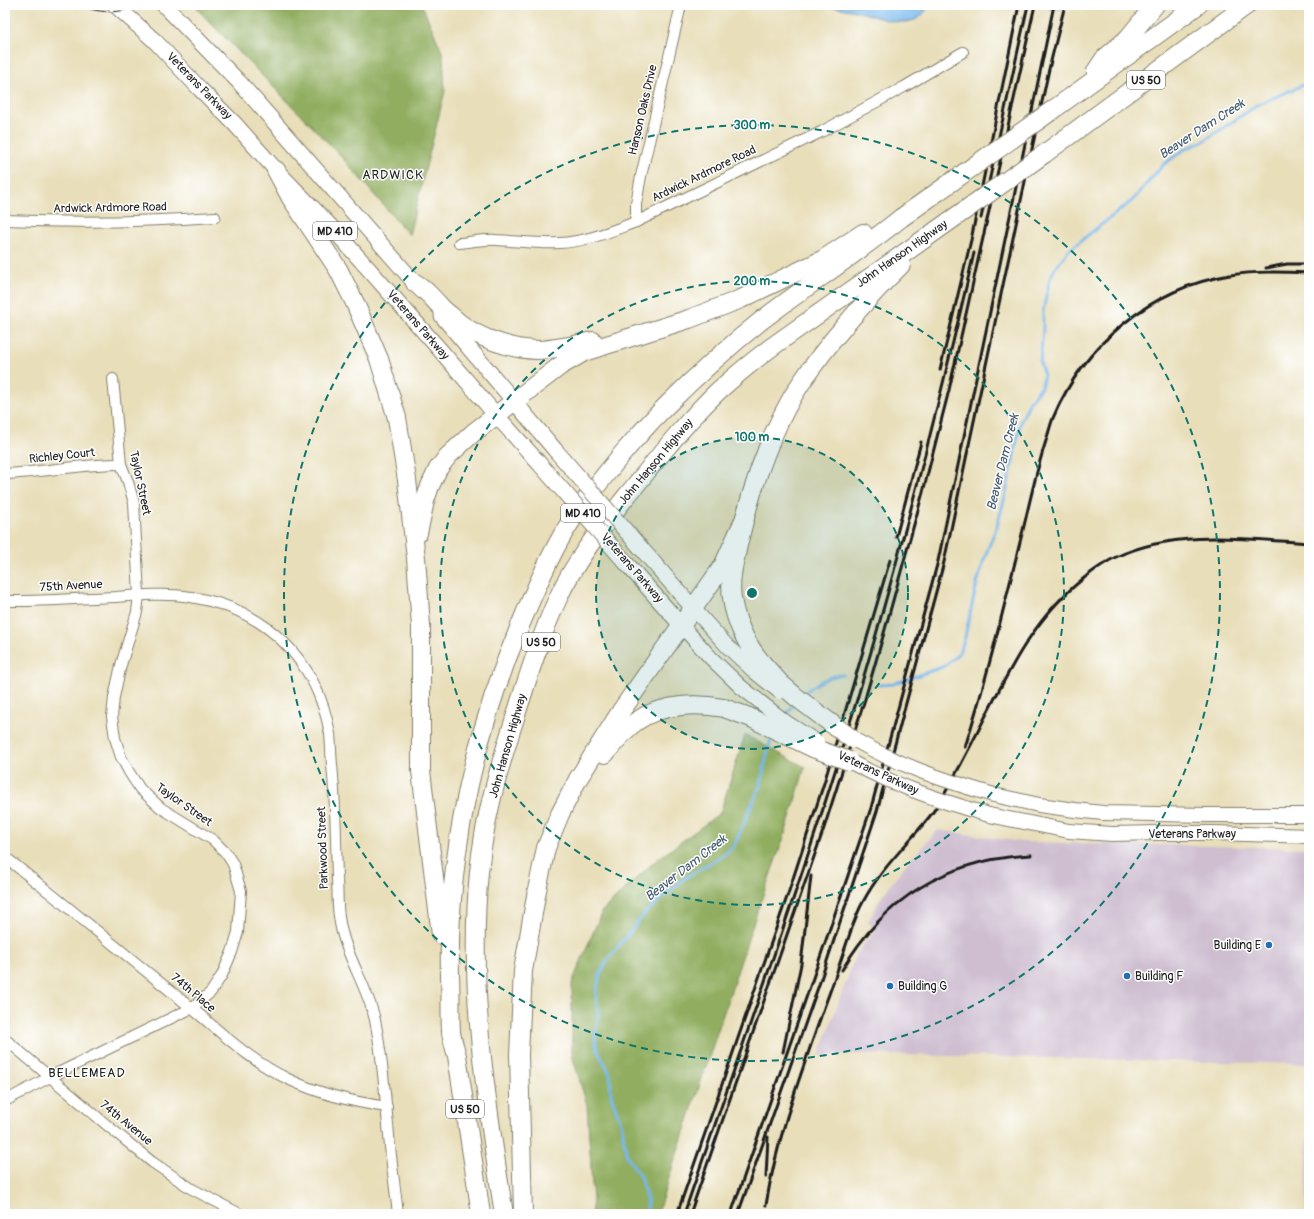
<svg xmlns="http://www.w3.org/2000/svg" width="1314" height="1219" font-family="Pangolin,sans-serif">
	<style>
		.industrial { fill: #cebed0 }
		.forest { fill: #91ae61; stroke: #56653e }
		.water { fill: #76b7eb; stroke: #496a84 }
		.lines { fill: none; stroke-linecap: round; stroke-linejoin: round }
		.stream { stroke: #76b7eb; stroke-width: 3 }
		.street-casing { stroke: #827d6a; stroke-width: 12 }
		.secondary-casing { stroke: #827d6a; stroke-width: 16 }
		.primary-casing { stroke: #827d6a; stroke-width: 17 }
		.highway-casing { stroke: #827d6a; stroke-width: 20 }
		.street { stroke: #fff; stroke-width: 10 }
		.secondary { stroke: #fff; stroke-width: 14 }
		.primary { stroke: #fff; stroke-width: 15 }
		.highway { stroke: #fff; stroke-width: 18 }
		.tram { stroke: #1c1c1c; stroke-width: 1 }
		.rail { stroke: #1c1c1c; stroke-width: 3 }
		.secondary-bridge-casing { stroke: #827d6a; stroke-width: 16; stroke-linecap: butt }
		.primary-bridge-casing { stroke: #827d6a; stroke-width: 17; stroke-linecap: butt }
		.highway-bridge-casing { stroke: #827d6a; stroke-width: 20; stroke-linecap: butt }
		.secondary-bridge { stroke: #fff; stroke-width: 14 }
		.primary-bridge { stroke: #fff; stroke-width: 15 }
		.highway-bridge { stroke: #fff; stroke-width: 18 }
		.ring { fill: none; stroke: #0f766e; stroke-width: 2; stroke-dasharray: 7 5 }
		.poi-dot { fill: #1f6fb2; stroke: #fff; stroke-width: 1.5 }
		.labels { text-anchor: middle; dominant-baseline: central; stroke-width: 3; stroke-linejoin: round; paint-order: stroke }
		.shield { fill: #fff; stroke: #606060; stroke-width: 1 }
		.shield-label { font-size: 11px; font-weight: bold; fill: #1c1c1c }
		.street-label { font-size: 12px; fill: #1c1c1c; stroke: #fff }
		.poi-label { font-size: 12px; fill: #1c1c1c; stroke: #fff; text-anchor: start }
		.water-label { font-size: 13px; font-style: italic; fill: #405a6f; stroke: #fff }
		.neighbourhood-label { font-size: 13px; letter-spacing: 1px; fill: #1c1c1c; stroke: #fff }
		.centre { fill: #0f766e; stroke: #fff; stroke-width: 2 }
		.ring-label { font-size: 12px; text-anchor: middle; font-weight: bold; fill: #0f766e; stroke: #fff; stroke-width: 3; stroke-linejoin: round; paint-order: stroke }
	</style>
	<rect width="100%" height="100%" fill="#fff"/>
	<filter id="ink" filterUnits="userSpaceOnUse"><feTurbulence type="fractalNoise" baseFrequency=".025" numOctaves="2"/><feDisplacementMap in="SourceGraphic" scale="8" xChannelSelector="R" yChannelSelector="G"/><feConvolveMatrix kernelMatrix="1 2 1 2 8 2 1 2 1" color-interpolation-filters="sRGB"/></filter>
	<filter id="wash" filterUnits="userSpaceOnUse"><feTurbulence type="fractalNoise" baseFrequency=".012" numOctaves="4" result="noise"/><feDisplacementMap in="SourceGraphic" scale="16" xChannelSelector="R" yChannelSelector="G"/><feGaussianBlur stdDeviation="0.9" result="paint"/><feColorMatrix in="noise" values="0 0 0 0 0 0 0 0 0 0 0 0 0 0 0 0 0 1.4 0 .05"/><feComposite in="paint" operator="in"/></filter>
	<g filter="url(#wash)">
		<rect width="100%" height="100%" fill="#e8deb9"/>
		<g class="industrial">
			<path d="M938,830L1022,842L1309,848V1064L856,1054L819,1056L856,954L875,931L868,922L880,899L906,864Z"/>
			<path d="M1309,1076V1214H1306Z"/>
		</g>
		<g class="forest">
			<path d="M197,5H422L443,54L445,91L409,235L339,154L198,10Z"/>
			<path d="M745,735L805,767L785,834L758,909L657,1214H591L593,1200L587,1105L572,1055V983L602,911L654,862L720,813Z"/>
		</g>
		<path class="water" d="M814,5H929C914,38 876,14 851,10C839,7 826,7 814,5Z"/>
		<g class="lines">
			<g class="stream">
				<path d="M1049,8H1060L1071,5"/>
				<path d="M879,685L893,684L945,666L959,653L964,641L977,583L987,551L997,526L1006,493L1021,421L1030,401L1041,387L1044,375L1040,363L1043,329V311L1050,278L1056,267L1069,250L1133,200L1163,165L1185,149L1202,142L1259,104L1294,89L1309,82"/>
				<path d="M802,694C815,685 828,675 843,675"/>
				<path d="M785,716L795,703"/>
				<path d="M648,1214L647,1200L640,1176L627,1156L624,1140L622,1126L611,1095L610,1074L597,1049L595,1038L598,1015L596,993L600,975L607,961L645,913L685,878L725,854L734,846L760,786L770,742L773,736"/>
			</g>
		</g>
	</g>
	<g filter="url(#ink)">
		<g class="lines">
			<g class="street-casing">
				<g id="street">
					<path d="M5,220C75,223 145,222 215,217"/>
					<path d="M636,222V204L641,176L681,5"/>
					<path d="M459,243C471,242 484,239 496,240C517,241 538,244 560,243C586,242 611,231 636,222L821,132L904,87L963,52"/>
					<path d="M5,474C44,472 82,464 121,464"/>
					<path d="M5,601C42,602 79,598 116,597C141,595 167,593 191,597C265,609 317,659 330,734C331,744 331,754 332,765C336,803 336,842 337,880C338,892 337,904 339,916C343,953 367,984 375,1020C383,1058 385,1097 389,1135C391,1161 395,1187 398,1214"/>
					<path d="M5,857C67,906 127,956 189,1006C221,1032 250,1061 288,1079C319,1094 353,1102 387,1107"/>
					<path d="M5,1039L108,1126L152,1162L192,1189L240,1214"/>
					<path d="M5,1101L50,1077L192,1008L211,992L222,975L232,952L238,932L241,891L233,864L226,853L213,840L161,808L140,789L129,772L121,757L115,738L112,717L114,697L121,665L137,612L139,595L134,503L128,482L121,464L113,379"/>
				</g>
			</g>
			<g class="secondary-casing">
				<g id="secondary">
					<path d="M693,608L728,647L755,672"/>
					<path d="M681,625L711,658L741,687"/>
					<path d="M994,795L1039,805L1075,810L1103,813L1207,815H1309"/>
					<path d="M989,815L1069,831L1112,834L1157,833H1214L1309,836"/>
				</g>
			</g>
			<g class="primary-casing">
				<g id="primary">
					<path d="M115,5L155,41L200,89L234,123L276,170L335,231L441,351L496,415L538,462"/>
					<path d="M164,5L239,82L422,291"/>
					<path d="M442,316L556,451"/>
					<path d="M640,547L693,608"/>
					<path d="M627,564L681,625"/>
				</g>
			</g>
			<g class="highway-casing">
				<g id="highway">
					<path d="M1096,71L1104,59L1128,38L1155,5"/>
					<path d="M1054,109L1198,5"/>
					<path d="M1044,154L1247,5"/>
					<path d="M276,170L291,198L338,269L355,303L379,359L397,418L407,480L416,558L421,626V771L441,935"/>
					<path d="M415,283C426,289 433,299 442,308C447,313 453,317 458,322C478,338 513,350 538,350C557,349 575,345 593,341"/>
					<path d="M418,533L425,501L430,486L438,469L448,456L473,433L560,366L584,352L689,319L741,299L822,260L863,233"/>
					<path d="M762,663C747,646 735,621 732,598C729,579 735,559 739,541C752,486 770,430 801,383C830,340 864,302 901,265"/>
					<path d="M605,754C614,743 625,729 637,721C661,704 696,703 724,708"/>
					<path d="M481,1214L457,1056C455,1048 452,1040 451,1032C450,1013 451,994 450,976C447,853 474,734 522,621C534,592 547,562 563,534C580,505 602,479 623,453C636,438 650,422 664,408C695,377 728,347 762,320C808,285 856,254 901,218"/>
					<path d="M504,1214C486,1102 468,986 479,872C484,820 498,771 514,721C527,680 540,638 558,598C575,561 600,530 625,498C655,462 683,425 717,392C735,376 754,360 773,346L937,230"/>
					<path d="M523,1214L519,1054L523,971L537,890L546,848L560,814L578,779L621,711L723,566L745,518"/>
				</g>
			</g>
			<use href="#street" class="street"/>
			<use href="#secondary" class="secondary"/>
			<use href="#primary" class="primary"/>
			<use href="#highway" class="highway"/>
			<path class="tram" d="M79,5C97,13 120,15 138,5"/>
			<g class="rail">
				<path d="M981,218L1028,5"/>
				<path d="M1266,268L1287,264H1309"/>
				<path d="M940,370L971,240L1019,5"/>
				<path d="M896,537L921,442"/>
				<path d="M965,747C988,675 1005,602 1023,530C1030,501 1036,472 1045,444C1048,435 1050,426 1053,418C1084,345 1150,288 1230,275C1256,271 1283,272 1309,273"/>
				<path d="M842,970C884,898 948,859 1031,855"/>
				<path d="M783,1052L801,964L811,876"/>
				<path d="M766,1177L768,1137"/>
				<path d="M766,1205C777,1136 802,1071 825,1005C833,984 840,963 847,942C852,928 856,914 863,902C880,869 908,844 930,816C940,803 948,788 955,775C995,704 1021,625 1088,575C1097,568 1106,562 1116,557C1174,529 1247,539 1309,543"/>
				<path d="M677,1214L788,894L824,783L890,560"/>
				<path d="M684,1214C733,1071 785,929 831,784C886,610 933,432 974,253"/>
				<path d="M690,1214L824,828L865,699L884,633L923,492L949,390L1035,5"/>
				<path d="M731,1214L814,975L871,808L938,561L1054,5"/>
				<path d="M738,1214L821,979L877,811L944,562L1049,69L1065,5"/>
			</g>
			<g class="secondary-bridge-casing">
				<g id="secondary-bridge">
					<path d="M755,672L780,692"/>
					<path d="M741,687L787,723L817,742"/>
					<path d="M843,733C892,763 939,779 994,795"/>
					<path d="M840,756C887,783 937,800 989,815"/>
				</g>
			</g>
			<g class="primary-bridge-casing">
				<g id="primary-bridge">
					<path d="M556,451L640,547"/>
					<path d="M538,462L627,564"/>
				</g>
			</g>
			<g class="highway-bridge-casing">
				<g id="highway-bridge">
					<path d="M901,218L1054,109"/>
					<path d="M937,230L1044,154"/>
					<path d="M762,663L780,683L796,697L852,739"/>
					<path d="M724,708L749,717L813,748L849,761"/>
				</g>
			</g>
			<use href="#secondary-bridge" class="secondary-bridge"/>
			<use href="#primary-bridge" class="primary-bridge"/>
			<use href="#highway-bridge" class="highway-bridge"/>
		</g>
	</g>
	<circle cx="752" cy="593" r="156" fill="#0f766e" fill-opacity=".12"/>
	<g class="ring">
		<circle cx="752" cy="593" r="156"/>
		<circle cx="752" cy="593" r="312"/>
		<circle cx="752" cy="593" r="468"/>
	</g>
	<g class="poi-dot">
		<circle cx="1269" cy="945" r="4"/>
		<circle cx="1127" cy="976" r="4"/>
		<circle cx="890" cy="986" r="4"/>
	</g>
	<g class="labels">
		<g class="shield">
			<rect x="1127" y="71" width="38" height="18" rx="3"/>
			<rect x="313" y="222" width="44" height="18" rx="3"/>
			<rect x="561" y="504" width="44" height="18" rx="3"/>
			<rect x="522" y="633" width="38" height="18" rx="3"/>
			<rect x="446" y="1100" width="38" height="18" rx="3"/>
		</g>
		<g class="shield-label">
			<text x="1146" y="80">US 50</text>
			<text x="335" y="231">MD 410</text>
			<text x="583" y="513">MD 410</text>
			<text x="541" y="642">US 50</text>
			<text x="465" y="1109">US 50</text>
		</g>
		<g class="street-label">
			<text transform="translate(199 86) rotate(46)">Veterans Parkway</text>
			<text transform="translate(643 110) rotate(-77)">Hanson Oaks Drive</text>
			<text transform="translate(704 174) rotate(-26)">Ardwick Ardmore Road</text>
			<text transform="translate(110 208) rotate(-1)">Ardwick Ardmore Road</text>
			<text transform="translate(902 254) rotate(-35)">John Hanson Highway</text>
			<text transform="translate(418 325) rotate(49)">Veterans Parkway</text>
			<text transform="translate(62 456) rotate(-6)">Richley Court</text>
			<text transform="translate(656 462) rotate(-50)">John Hanson Highway</text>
			<text transform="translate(140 483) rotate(78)">Taylor Street</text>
			<text transform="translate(632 568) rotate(49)">Veterans Parkway</text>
			<text transform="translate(71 586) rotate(-3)">75th Avenue</text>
			<text transform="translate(508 746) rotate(-74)">John Hanson Highway</text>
			<text transform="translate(878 773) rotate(25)">Veterans Parkway</text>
			<text transform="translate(184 805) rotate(35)">Taylor Street</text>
			<text x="1192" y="834">Veterans Parkway</text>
			<text transform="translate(323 848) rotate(-92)">Parkwood Street</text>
			<text transform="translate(193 993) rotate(40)">74th Place</text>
			<text transform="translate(126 1123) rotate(39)">74th Avenue</text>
		</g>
		<g class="poi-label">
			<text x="1261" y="945" text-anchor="end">Building E</text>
			<text x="1135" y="976">Building F</text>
			<text x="898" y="986">Building G</text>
		</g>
		<g class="water-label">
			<text transform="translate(1202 129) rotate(-33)">Beaver Dam Creek</text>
			<text transform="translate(1003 462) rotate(-76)">Beaver Dam Creek</text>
			<text transform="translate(686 868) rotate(-38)">Beaver Dam Creek</text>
		</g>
		<g class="neighbourhood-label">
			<text x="393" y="175">ARDWICK</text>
			<text x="87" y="1073">BELLEMEAD</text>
		</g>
	</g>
	<circle cx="752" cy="593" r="6" class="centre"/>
	<g class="ring-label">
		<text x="752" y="129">300 m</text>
		<text x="752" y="285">200 m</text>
		<text x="752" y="441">100 m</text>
	</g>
	<rect width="1314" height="1219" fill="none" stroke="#fff" stroke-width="20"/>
</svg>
